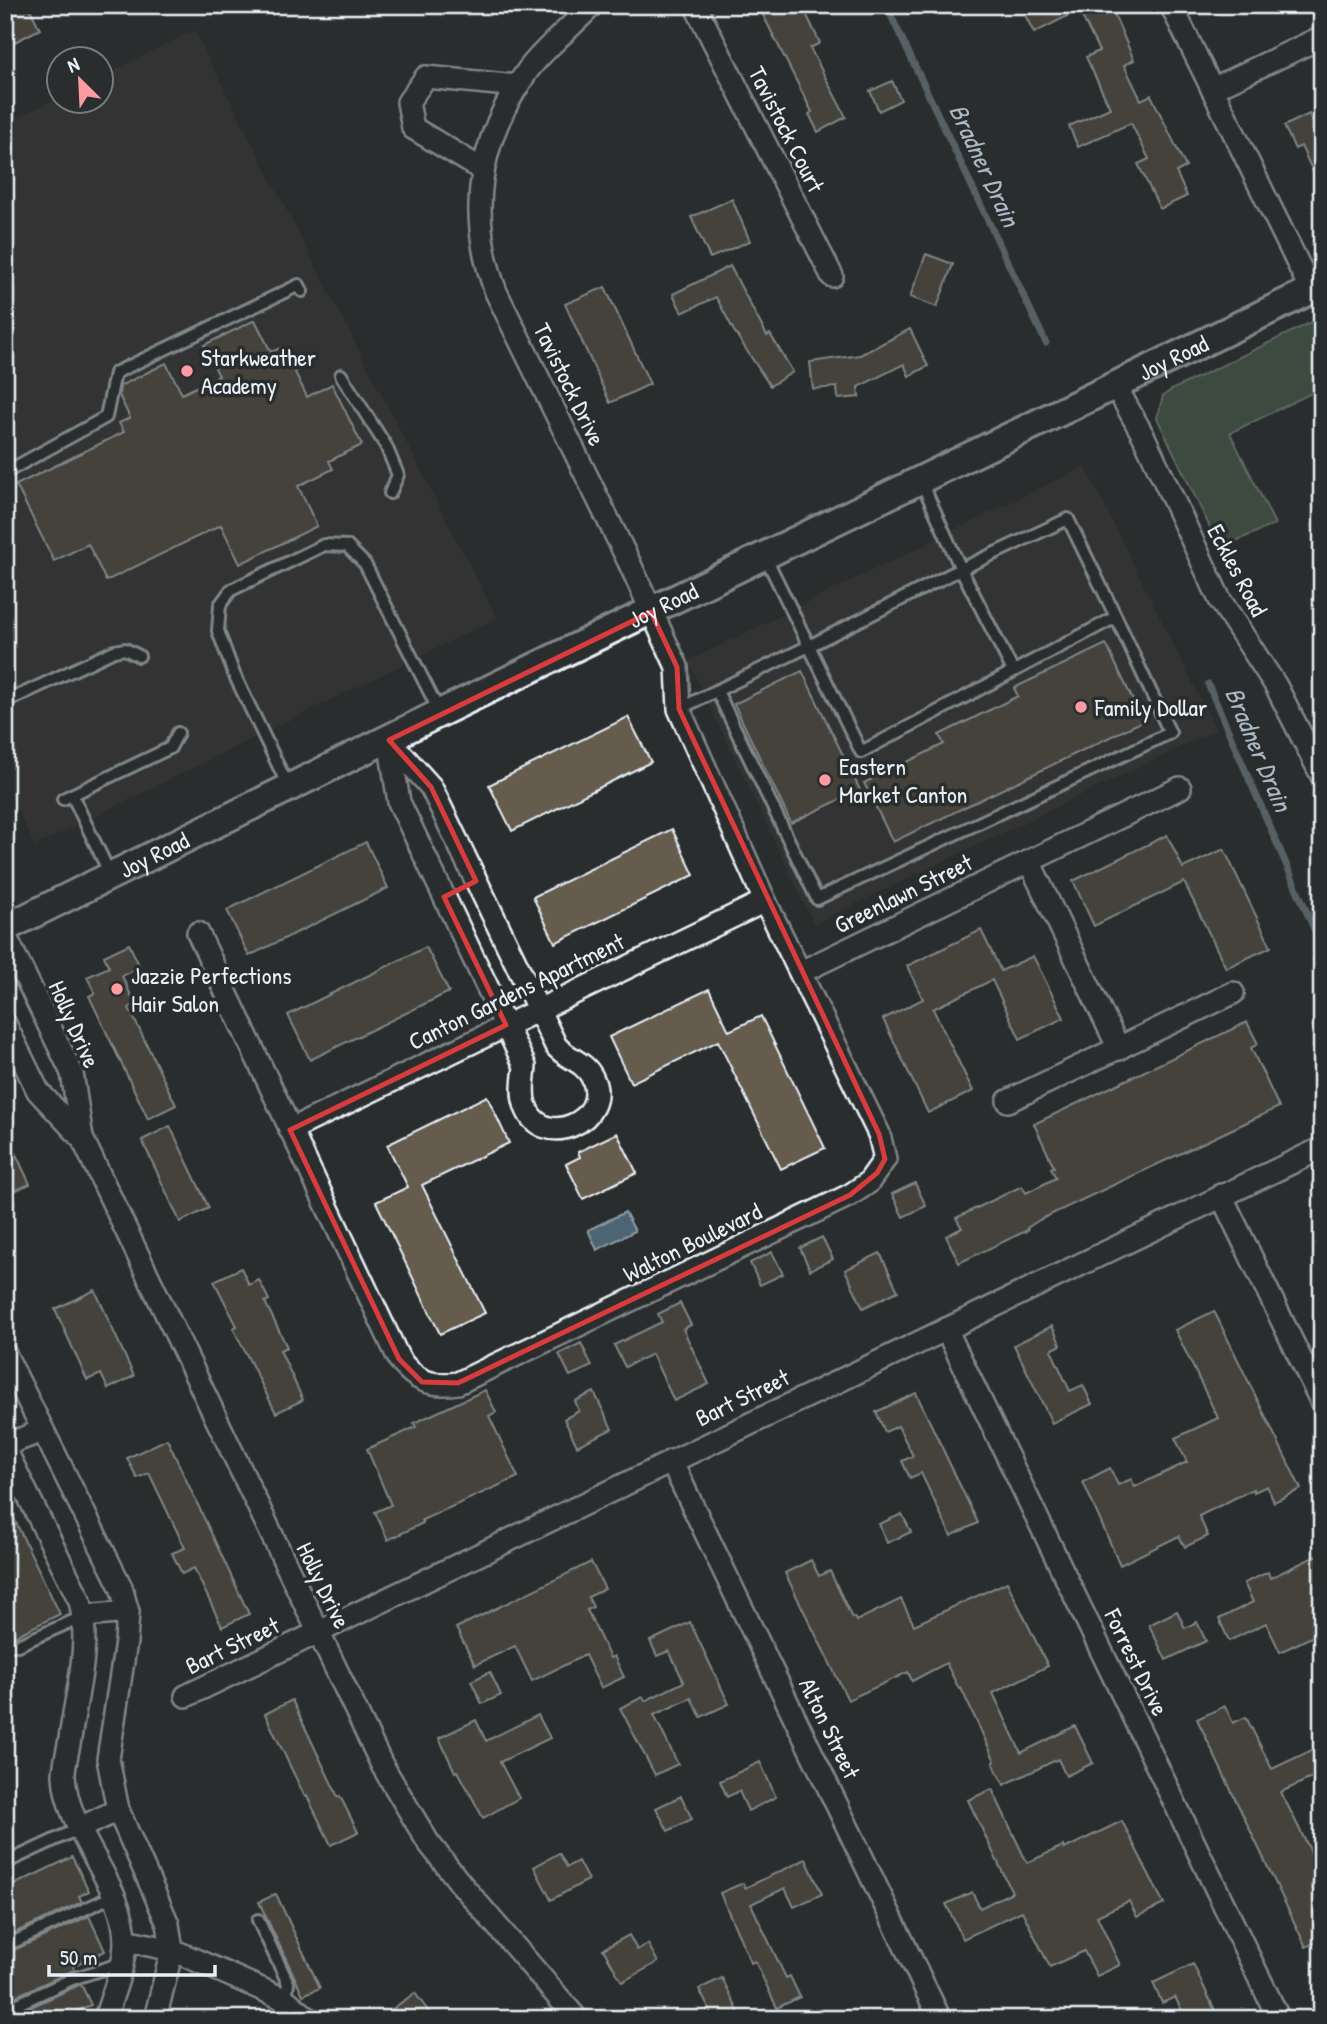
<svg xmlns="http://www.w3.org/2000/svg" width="1327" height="2024" font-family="'Patrick Hand',sans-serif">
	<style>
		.built { fill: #3c3b37 }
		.green { fill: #576d59; stroke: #a0afa8; stroke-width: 2 }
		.water { fill: #4e6573; stroke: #8c9da8; stroke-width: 2 }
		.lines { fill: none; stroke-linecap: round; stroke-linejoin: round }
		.stream { stroke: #8c9da8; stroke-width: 7 }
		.building { fill: #665c4d; stroke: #e8f1f8; stroke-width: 2 }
		.service-casing { stroke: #e8f1f8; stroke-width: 16 }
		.minor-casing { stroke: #e8f1f8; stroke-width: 26 }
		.tertiary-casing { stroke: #e8f1f8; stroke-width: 32 }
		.service { stroke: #2a2d2e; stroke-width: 10 }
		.minor { stroke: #2a2d2e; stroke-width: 21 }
		.tertiary { stroke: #2a2d2e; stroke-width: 26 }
		.marked { fill: none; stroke: #d83c3d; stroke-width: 5; stroke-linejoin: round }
		.poi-dot { fill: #ff9aa2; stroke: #2a2d2e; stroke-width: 2.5 }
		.labels { text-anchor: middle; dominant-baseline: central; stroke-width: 7; stroke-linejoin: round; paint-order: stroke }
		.street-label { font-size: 24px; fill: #e8f1f8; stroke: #2a2d2e }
		.poi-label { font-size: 24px; fill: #e8f1f8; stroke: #2a2d2e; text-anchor: start }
		.water-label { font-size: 26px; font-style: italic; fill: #aab9c3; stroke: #2a2d2e }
	</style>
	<rect width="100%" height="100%" fill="#2a2d2e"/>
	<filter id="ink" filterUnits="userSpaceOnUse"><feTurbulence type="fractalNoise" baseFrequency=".0143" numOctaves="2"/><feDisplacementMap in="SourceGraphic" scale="14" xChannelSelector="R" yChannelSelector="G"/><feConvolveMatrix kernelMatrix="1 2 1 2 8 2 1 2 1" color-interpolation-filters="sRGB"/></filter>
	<g filter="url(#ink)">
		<g class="built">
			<path d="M194,30L497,618L35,846L5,785V124L59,97L60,102H102V76Z"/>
			<path d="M1085,466L1216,730L814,924L688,661Z"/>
		</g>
		<path class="green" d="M1322,317V388L1230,433L1275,524L1220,548L1157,418L1163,396L1171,390Z"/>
		<path class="water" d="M625,1212L635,1231L597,1250L588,1230Z"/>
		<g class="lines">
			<g class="stream">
				<path d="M886,5L1046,343"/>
				<path d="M1208,684L1322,947"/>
			</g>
		</g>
		<g class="building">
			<path d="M5,5H28L40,29L5,47Z"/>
			<path d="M758,5H802L820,43L810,48L846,117L818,132L809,114L812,112Z"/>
			<path d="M1041,5H1110L1134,60L1124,65L1141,100L1151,95L1186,167L1176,172L1187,196L1160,209L1138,164L1149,159L1131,123L1078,147L1069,126L1110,108L1086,57L1099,51L1079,10L1034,33L1024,13Z"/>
			<path d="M892,81L901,100L879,111L870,91Z"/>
			<path d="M1309,114L1314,125L1322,122V191L1301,146L1295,149L1284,126Z"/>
			<path d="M732,199L750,241L710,258L691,217Z"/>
			<path d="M926,254L953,264L937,307L910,297Z"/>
			<path d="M730,266L767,336L770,334L793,372L770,386L734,331L716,297L682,313L673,294Z"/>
			<path d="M605,287L650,384L610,403L565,304Z"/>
			<path d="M255,320L271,352L283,347L307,397L332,384L362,445L329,461L333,469L298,486L317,526L240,564L221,525L106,581L88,544L54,561L16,485L124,432L119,423L130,418L119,395L120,386L166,363L182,394L219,376L204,345Z"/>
			<path d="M910,329L928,366L909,376L904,364L858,387L859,397L838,399L837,387L813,389L810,362L860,355Z"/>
			<path d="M1106,644L1143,721L893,842L864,783L944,744L939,735L1018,696L1014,688Z"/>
			<path d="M802,671L860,790L791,823L734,704Z"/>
			<path d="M628,717L651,762L512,831L489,785Z"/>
			<path d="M672,829L694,875L555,943L533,897Z"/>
			<path d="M1167,835L1183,868L1224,849L1271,947L1226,968L1184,882L1094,926L1073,881Z"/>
			<path d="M366,842L388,888L249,956L227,910Z"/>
			<path d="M981,930L1001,971L1033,956L1064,1018L1020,1039L992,980L933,1009L973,1091L928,1113L883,1019L923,999L907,966Z"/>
			<path d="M129,944L140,967L122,976L135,1004L129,1008L176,1105L148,1119L89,996L95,993L87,977L109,967L104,956Z"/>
			<path d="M426,947L449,992L310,1060L288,1015Z"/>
			<path d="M709,989L729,1031L761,1016L825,1148L781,1169L718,1041L631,1083L609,1037Z"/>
			<path d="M1247,1022L1258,1044L1251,1048L1279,1107L1039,1220L1027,1228L1028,1230L959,1263L946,1236L962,1228L956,1218L1022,1186L1026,1193L1056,1178L1051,1168L1054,1167L1034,1124Z"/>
			<path d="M487,1096L509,1143L422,1185L485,1313L440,1334L376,1202L408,1187L387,1145Z"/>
			<path d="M170,1126L209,1208L180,1222L142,1140Z"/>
			<path d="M5,1131L30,1184L5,1195Z"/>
			<path d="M617,1133L637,1173L583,1199L566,1164L580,1157L578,1152Z"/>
			<path d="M915,1183L926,1206L903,1217L892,1194Z"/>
			<path d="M822,1237L833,1259L810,1270L800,1248Z"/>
			<path d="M772,1252L783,1274L760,1285L750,1263Z"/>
			<path d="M880,1253L898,1291L863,1308L845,1270Z"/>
			<path d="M241,1268L249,1285L259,1280L269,1300L265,1302L287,1347L280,1350L303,1400L276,1413L233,1328L237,1326L214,1281Z"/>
			<path d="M95,1290L134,1376L108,1389L101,1374L87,1380L55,1309Z"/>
			<path d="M680,1303L691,1325L683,1329L709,1384L674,1401L652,1354L625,1367L614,1345L662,1322L658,1314Z"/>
			<path d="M1214,1311L1301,1489L1274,1502L1267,1486L1254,1492L1253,1489L1199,1516L1208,1536L1185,1547L1179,1536L1120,1565L1083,1482L1110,1468L1118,1485L1131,1479L1135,1487L1187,1462L1175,1438L1218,1418L1175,1330Z"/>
			<path d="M1052,1326L1061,1345L1051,1350L1070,1391L1083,1385L1092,1404L1052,1423L1014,1345Z"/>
			<path d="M581,1343L592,1366L570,1376L559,1354Z"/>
			<path d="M485,1390L496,1412L489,1416L518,1477L422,1520L423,1523L388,1540L375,1512L391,1505L367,1449L416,1427L414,1423Z"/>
			<path d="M594,1392L612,1429L577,1446L564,1419L579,1411L575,1401Z"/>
			<path d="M916,1393L978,1523L951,1536L921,1473L910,1478L902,1461L913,1456L898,1426L885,1432L876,1412Z"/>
			<path d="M167,1439L249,1614L222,1627L194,1568L182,1574L172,1553L185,1548L149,1473L137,1478L127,1458Z"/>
			<path d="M5,1500L60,1614L13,1637L5,1628Z"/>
			<path d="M902,1514L911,1532L887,1543L879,1524Z"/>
			<path d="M1322,1553V1632L1280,1652L1266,1623L1229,1641L1219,1619L1253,1602L1244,1583L1268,1572L1270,1578Z"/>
			<path d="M811,1560L819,1576L830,1571L852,1618L854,1617L856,1621L901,1599L914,1625L1007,1582L1048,1666L993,1693L1021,1753L1075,1726L1093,1763L1066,1776L1058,1759L1004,1785L993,1763L995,1761L961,1688L959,1689L946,1663L912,1681L908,1672L848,1700L785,1573Z"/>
			<path d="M591,1562L605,1589L588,1597L593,1607L587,1610L610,1658L614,1656L624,1677L601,1688L585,1655L532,1681L515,1646L475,1665L456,1628Z"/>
			<path d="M1177,1611L1185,1628L1197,1622L1206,1641L1166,1660L1149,1625Z"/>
			<path d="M690,1622L729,1704L701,1717L691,1698L654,1715L678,1764L655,1775L620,1708L643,1697L645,1701L684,1682L669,1651L657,1656L650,1641Z"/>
			<path d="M490,1672L501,1695L482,1704L471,1681Z"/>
			<path d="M292,1700L338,1797L340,1796L358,1832L331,1845L307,1796L305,1797L265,1714Z"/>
			<path d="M1225,1706L1233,1723L1246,1717L1272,1769L1312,1750L1322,1771V1773L1281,1792L1322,1874V1880L1311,1885L1322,1908V1939L1306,1947L1197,1719Z"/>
			<path d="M538,1715L550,1738L500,1762L519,1798L483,1818L458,1771L455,1772L439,1738L476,1720L486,1741Z"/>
			<path d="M760,1762L776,1797L748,1811L739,1791L727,1797L720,1781Z"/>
			<path d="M992,1789L1027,1863L1063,1846L1064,1849L1122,1821L1164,1904L1137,1917L1129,1901L1097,1916L1120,1965L1097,1976L1084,1951L1050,1967L1022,1911L963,1939L946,1904L972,1892L980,1908L1012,1892L968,1800Z"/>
			<path d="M681,1796L692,1819L668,1831L656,1808Z"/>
			<path d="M559,1853L567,1867L578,1861L588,1880L551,1900L534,1867Z"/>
			<path d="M72,1857L89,1891L79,1896L82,1902L5,1937V1889Z"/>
			<path d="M806,1859L822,1894L794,1907L785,1888L751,1904L786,1978L790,1976L800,1997L777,2008L755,1961L751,1963L720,1893L743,1883L745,1888Z"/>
			<path d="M276,1894L320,1988L303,1995L259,1902Z"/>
			<path d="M89,1916L105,1951L73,1966L74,1970L5,2001V1954Z"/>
			<path d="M629,1935L637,1950L648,1944L658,1962L622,1982L603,1949Z"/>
			<path d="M1193,1964L1210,2000L1219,2019H1186L1175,1997L1162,2003L1153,1983Z"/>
			<path d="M722,1978L742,2019H714L699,1989Z"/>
			<path d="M81,1984L91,2005L74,2012L77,2019H5Z"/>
			<path d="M415,1993L434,2019H378Z"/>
		</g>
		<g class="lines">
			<g class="service-casing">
				<g id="service">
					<path d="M341,375L386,446L398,475L390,493"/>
					<path d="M10,470L106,417L115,373L299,285L302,291"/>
					<path d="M765,556L861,752L1116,617L1068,519L961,569L921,481"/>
					<path d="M717,691L817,899L1170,733L1116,617"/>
					<path d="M16,697L114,651L125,649L139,656"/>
					<path d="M679,709L809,646L961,569L1013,671"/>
					<path d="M289,788L234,674L218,631L220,605L231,590L324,545L347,546L365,564L440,713"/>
					<path d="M72,795L110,874"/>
					<path d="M63,799L170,748L178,733"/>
					<path d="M5,1640L10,1645H18L84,1616"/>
					<path d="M5,1863L80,1828"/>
					<path d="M258,1920L288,1983L286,2000"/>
					<path d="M5,1946L113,1896"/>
					<path d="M5,2010L72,1979L122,1963"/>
				</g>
			</g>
			<g class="minor-casing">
				<g id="minor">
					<path d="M695,5L832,276"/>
					<path d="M1171,5L1311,290"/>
					<path d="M1212,89L1322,37"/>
					<path d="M483,170L413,128L408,102L426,77L518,86"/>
					<path d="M1115,385L1144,437L1220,600L1276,686L1322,776"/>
					<path d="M389,740L431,787L556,1046C567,1059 584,1061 592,1077C614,1121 539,1153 525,1104C521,1092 524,1078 525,1066L399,802Z"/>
					<path d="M1029,861L1119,1049"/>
					<path d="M198,933L399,1359C415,1381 431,1387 458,1383L850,1195L868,1183L885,1159L879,1134L765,901L679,709L677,667L629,562L496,292C466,212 479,138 528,70C546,46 572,27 592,5"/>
					<path d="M5,935L72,1073L82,1138L382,1765L428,1842L461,1884L577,2019"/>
					<path d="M801,972L1180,788"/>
					<path d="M5,1024L38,1091L82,1138"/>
					<path d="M1008,1101L1233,993"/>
					<path d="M290,1130L765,901"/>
					<path d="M1221,1195L1322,1403"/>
					<path d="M946,1329L1279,2019"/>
					<path d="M5,1354L121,1587L128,1612L126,1642L108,1759L118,1810L168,1924L172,1950L155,2019"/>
					<path d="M5,1445L42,1431"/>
					<path d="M5,1449L80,1601C91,1646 76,1694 70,1739C68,1751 64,1764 64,1776C67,1834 125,1885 125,1941C125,1967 112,1994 105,2019"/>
					<path d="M671,1461L940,2019"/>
					<path d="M84,1616L128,1612"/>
					<path d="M186,1696L1322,1148"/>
					<path d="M80,1828L118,1810"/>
					<path d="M125,1940L172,1950L200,1962L286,2000L309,2019"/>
				</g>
			</g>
			<g class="tertiary-casing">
				<g id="tertiary">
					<path id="s1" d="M5,928L440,713L1322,285"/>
				</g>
			</g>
			<use href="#service" class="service"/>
			<use href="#minor" class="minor"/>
			<use href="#tertiary" class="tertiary"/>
		</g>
	</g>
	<path d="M0 0H1327V2024H0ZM651,612L677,667L679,709L879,1134L885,1159L877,1173L850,1195L458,1383L422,1382L399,1359L290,1130L506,1025L444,897L476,881L431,787L389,740Z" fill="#2a2d2e" fill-opacity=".55" fill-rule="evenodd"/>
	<path class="marked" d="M651,612L677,667L679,709L879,1134L885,1159L877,1173L850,1195L458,1383L422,1382L399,1359L290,1130L506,1025L444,897L476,881L431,787L389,740Z"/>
	<g class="poi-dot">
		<circle cx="187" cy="371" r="7"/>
		<circle cx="1081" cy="707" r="7"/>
		<circle cx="825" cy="780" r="7"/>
		<circle cx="117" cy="989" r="7"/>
	</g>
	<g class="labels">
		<g class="street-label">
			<text transform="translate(787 129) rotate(63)">Tavistock Court</text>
			<text stroke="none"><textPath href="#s1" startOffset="1300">Joy Road</textPath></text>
			<text transform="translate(570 384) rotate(64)">Tavistock Drive</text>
			<text transform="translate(1238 570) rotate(62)">Eckles Road</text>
			<text stroke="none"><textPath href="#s1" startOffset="733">Joy Road</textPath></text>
			<text stroke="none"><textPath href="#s1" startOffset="166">Joy Road</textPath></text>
			<text transform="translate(903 893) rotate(-26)">Greenlawn Street</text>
			<text transform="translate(516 991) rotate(-26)">Canton Gardens Apartment</text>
			<text transform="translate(75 1024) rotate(66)">Holly Drive</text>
			<text transform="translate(692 1242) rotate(-26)">Walton Boulevard</text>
			<text transform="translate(742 1397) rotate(-26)">Bart Street</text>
			<text transform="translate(324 1585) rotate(64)">Holly Drive</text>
			<text transform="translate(232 1645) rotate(-26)">Bart Street</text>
			<text transform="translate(1137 1662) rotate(64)">Forrest Drive</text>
			<text transform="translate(830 1728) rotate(64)">Alton Street</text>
		</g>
		<g class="poi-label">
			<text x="201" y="357">Starkweather<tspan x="201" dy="28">Academy</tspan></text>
			<text x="1095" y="707">Family Dollar</text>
			<text x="839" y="766">Eastern<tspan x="839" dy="28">Market Canton</tspan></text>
			<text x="131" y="975">Jazzie Perfections<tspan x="131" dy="28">Hair Salon</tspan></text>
		</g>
		<g class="water-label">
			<text transform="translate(985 165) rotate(65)">Bradner Drain</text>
			<text transform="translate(1259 749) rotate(67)">Bradner Drain</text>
		</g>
	</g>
	<rect width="1327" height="2024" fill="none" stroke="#2a2d2e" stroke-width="28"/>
	<rect x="14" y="14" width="1299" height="1996" fill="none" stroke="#e8f1f8" stroke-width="2.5" filter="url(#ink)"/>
	<g transform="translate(80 80) rotate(336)"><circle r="33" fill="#2a2d2e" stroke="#767b7f" stroke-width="2"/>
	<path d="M0-5L12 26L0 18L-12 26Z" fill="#ff9aa2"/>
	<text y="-10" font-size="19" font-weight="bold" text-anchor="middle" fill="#e8f1f8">N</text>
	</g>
	<path d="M49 1965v10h166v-10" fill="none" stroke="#e8f1f8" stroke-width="3.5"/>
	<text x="60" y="1965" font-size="21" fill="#e8f1f8" stroke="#2a2d2e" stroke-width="5" paint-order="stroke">50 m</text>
</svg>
